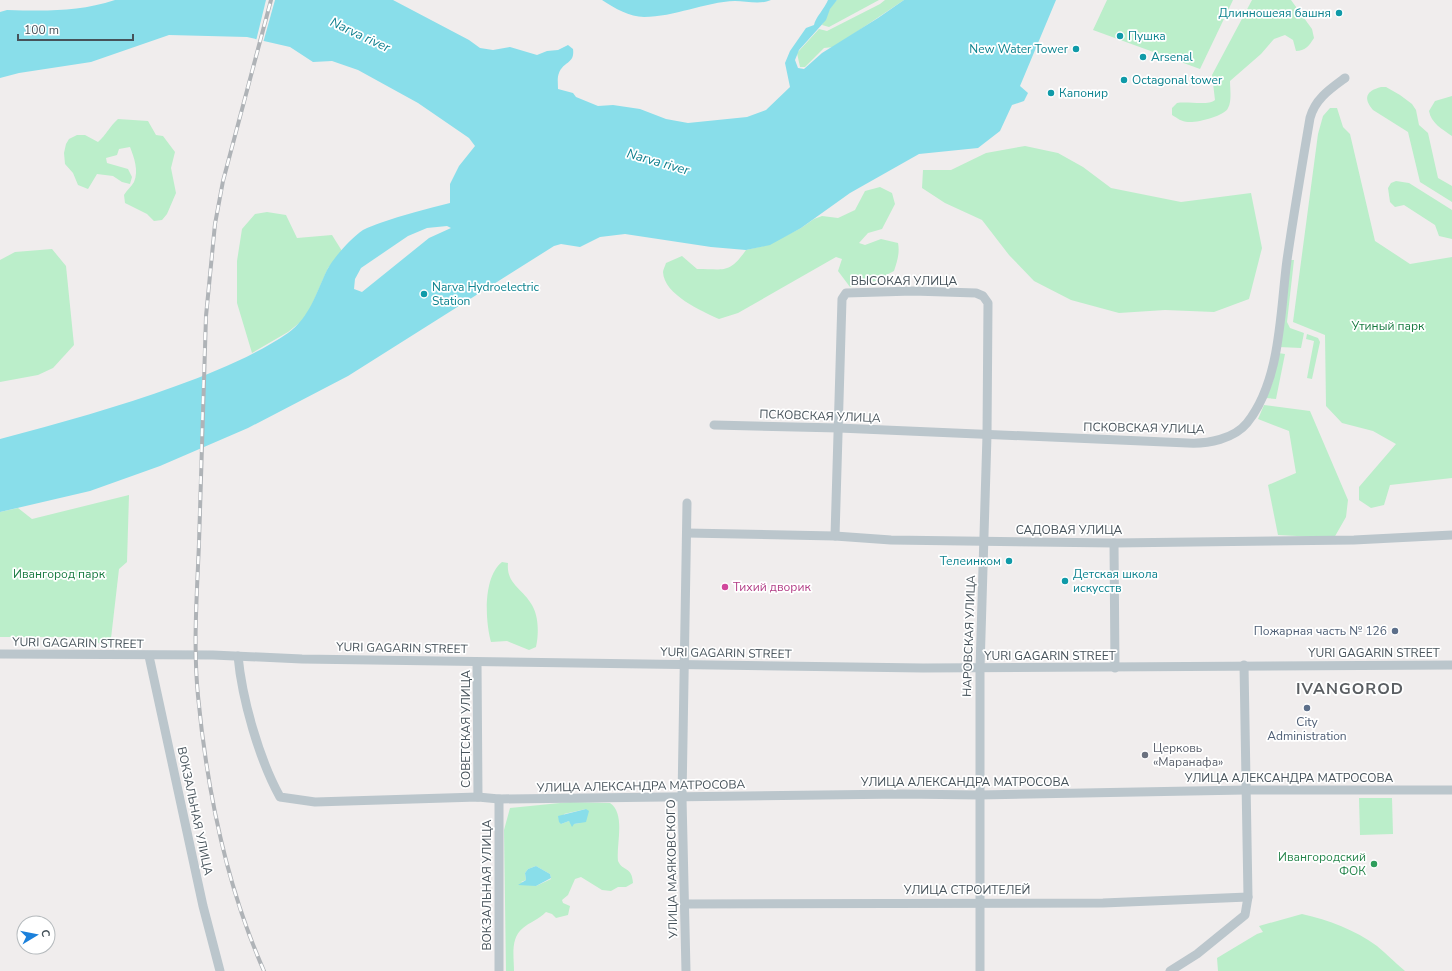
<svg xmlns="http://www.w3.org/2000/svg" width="1452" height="971" font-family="'Nunito Sans',sans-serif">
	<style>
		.green { fill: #bbeeca; fill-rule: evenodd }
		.water { fill: #89deea; fill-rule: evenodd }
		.pier { fill: #f0eded }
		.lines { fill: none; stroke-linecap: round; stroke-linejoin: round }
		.minor { stroke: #bbc6cc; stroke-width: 9 }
		.rail-casing { stroke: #afb3b7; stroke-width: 4 }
		.rail { stroke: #fff; stroke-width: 2.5; stroke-dasharray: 8; stroke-linecap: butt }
		.culture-dot { fill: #0f9aa8; stroke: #fff; stroke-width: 1.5 }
		.hotel-dot { fill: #d1479c; stroke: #fff; stroke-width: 1.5 }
		.service-dot { fill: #5c6f8a; stroke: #fff; stroke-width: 1.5 }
		.worship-dot { fill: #6b7280; stroke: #fff; stroke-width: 1.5 }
		.leisure-dot { fill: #2e9e5b; stroke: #fff; stroke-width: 1.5 }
		.labels { text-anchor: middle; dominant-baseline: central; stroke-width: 3.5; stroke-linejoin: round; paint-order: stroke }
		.culture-label { font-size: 12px; fill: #0d838f; stroke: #fff; text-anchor: start }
		.street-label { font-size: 12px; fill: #46525a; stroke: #fff }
		.park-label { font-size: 12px; fill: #187a40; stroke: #fff }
		.hotel-label { font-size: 12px; fill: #b23c85; stroke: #fff; text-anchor: start }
		.service-label { font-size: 12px; fill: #4e5e75; stroke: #fff; text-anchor: end }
		.worship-label { font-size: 12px; fill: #5b616d; stroke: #fff; text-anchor: start }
		.leisure-label { font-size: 12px; fill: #27864d; stroke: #fff; text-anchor: end }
		.water-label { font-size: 13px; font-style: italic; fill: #0e7f8e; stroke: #fff }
		.district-label { font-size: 16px; font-weight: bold; letter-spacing: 1px; fill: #5a5e62; stroke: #fff }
	</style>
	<rect width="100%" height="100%" fill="#f0eded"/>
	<g class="green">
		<path d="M837,0H879L829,27L822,25C826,18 830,5 837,0Z"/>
		<path d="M885,0H904L834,47L824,48L805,67H800L797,53L819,29L827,31L880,4Z"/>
		<path d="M1107,0H1233L1200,69L1093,30Z"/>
		<path d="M1252,0H1291L1312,29L1314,38C1309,46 1305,51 1296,51L1293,40L1285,35L1274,39L1261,54L1230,81C1230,89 1232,101 1228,108C1225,116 1197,123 1188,122C1182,122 1177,118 1172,115V108L1177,103C1187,101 1209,106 1215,100L1212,75Z"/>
		<path d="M1381,87H1386L1400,95L1412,104L1416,110L1419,125L1428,133L1438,178L1452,186V202L1420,182L1408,132L1373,110C1363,98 1366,91 1381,87Z"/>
		<path d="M1452,96V136C1442,129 1431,123 1429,111L1435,101Z"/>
		<path d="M1330,108H1337L1343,127L1350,134L1375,241L1410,264L1452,257V478L1390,485L1384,505L1371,508L1359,500V487L1396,444L1373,431L1342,423L1326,406L1325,335L1293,322L1318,134L1323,116Z"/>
		<path d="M118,119L148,121L156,135L163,136L175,152L171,168L176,193L167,214L162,220L154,221L147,214L125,203L124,195C127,190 131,187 134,182C139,171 134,157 130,147L119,149L117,155L106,158L107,163L128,169L132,177L130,184L122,182L113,176L97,174L88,189L78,185L73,173L65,164L64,153L66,144L69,139L77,135H85L98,142C106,135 110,126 118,119Z"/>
		<path d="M1025,146L1058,153L1083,167L1111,188L1181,202L1251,193L1262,248L1249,299L1214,312L1165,310L1119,313L1071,300L1034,281L1009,255L982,220L945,203L922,188L923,170H951L986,153Z"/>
		<path d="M1396,181L1409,183L1452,210V239L1439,236L1435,225L1404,205L1395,207L1390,202L1388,188L1391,183Z"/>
		<path d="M880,187L892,193L895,204L882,229L868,233L859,243L865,245L881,239L898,243C900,253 897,262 894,271L875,281L850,287L838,271L842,259L836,257L738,313L719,319C702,311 664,295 663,272C663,270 665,266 666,263L682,256L697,269C725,269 729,274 746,250L767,245L801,228L814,219L822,216L838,218L855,210L865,191Z"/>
		<path d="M267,212L286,215L297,238L332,235L342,251L328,268L310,309L303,320L288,332L252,353L237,303V261L242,229L255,214Z"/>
		<path d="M52,249L66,266L74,345L53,368L38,375L0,382V260L15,252Z"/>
		<path d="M1290,260H1294L1287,322L1290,328L1304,333L1301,348L1279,347Z"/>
		<path d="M1307,334L1318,338L1320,342L1312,379L1307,378L1314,341L1306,339Z"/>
		<path d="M1278,353L1285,354L1276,399L1266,398L1273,381Z"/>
		<path d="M1264,405L1310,411L1348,500L1346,517L1334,538L1278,535L1268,485L1296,473L1289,431L1258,419Z"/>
		<path d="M129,495L127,562L119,569L110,647L82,637H0V512L18,508L32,519Z"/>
		<path d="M502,562L508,563C506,583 521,588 530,602C539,614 539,633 536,647L529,650L507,641L491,642C485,620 483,577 502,562Z"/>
		<path d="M1359,798H1392L1393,834L1360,835Z"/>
		<path d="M570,802L610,803C626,814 616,844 618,861C623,872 632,866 633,883L626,887H618L611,891L602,890L581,877L575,879L568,895L562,900L563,903L570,906L568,915L556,918L552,914L546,912C538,920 530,922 523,928C510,938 514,957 514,971H506L504,830L510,808ZM586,809L580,823L574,824L569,821L561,824L564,814ZM536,866L550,874L551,879L536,886L521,882L526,880L525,873L528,869Z"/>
		<path d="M1302,914C1329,920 1355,930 1377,946C1387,954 1395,963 1405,971H1218L1217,958L1257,934L1263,932L1259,926Z"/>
	</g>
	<g class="water">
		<path d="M115,0H393L469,40L480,48L493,50L510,47L537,55L547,51L558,50L568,45L573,49C575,64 564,61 559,73C557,77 558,84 558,89L573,93L576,97L598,106L613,105L640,109L666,119L688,123L747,117L766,110L790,87L785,63L790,51L806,28L814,25C815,18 825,8 828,0H837L830,9L826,20L799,50L795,60L798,68L804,69L822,53L878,18L904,0H1056L1020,86L1028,93L1024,101L1012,105L1000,131L978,148L919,154L850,193L801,228L770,245L746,250L711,247L625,234L600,237L580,247L561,244L554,246L348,376L248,428L160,466L90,491L0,512V439C60,423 118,407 176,386C215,372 254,356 288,333C310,317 316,293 327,270C334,257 351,238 363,230C368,227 375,225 380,223C403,215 426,209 450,203V184L459,166L475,146L469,138L418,103L358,70L332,61L313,62L290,47L247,37L169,35L91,62L19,73L0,78V12L7,10C46,11 78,12 115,0ZM447,226L451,228L429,238L362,292L354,289L355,279L361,268L408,236L427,228Z"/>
		<path d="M602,0H771C760,5 746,1 735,1C705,2 674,17 644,17C630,17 614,8 602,0Z"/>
		<path d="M586,809L589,811L586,822L574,824L572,827L569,821L561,824L559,822L558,816Z"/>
		<path d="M536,866L550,874L551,878L536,886L518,885L526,880L525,873L528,869Z"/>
	</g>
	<path class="pier" d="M266,0H275L263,43L256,41Z"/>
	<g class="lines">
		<g class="minor">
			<path d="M714,425L839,428L1188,443C1208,444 1234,439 1247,423C1281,381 1280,312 1287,260C1294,212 1302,165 1310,118C1315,99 1330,89 1345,78"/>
			<path d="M687,533L835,536L891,540L1114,543L1354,540L1452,535"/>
			<path d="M835,536L842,299L846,293L913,291L976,293L983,296L988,303L987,435L980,668V971"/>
			<path d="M1114,543L1115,668"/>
			<path d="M0,654L213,655L302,659L923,668L1452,665"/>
			<path d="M149,656L203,906L220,971"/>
			<path d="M238,656C242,699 259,759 280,797L315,802L478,797L499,799L902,794L979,795L1245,790H1452"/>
			<path d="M477,662L478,797"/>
			<path d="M685,904L1103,903L1248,897"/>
			<path d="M499,971V799"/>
			<path d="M686,971L682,798L687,503"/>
			<path d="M1170,971L1197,954L1245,915L1248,897L1244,665"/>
		</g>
		<g class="rail-casing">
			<path id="rail" d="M264,971C226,885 207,790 198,696C193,645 197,594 199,543C201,467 203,391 206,316L215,224L223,181L271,0"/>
		</g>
		<use href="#rail" class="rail"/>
	</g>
	<g class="culture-dot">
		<circle cx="1339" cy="13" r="4"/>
		<circle cx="1120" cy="36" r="4"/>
		<circle cx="1076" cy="49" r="4"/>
		<circle cx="1143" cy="57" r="4"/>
		<circle cx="1124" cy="80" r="4"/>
		<circle cx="1051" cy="93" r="4"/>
		<circle cx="424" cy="294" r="4"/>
		<circle cx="1009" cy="561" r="4"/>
		<circle cx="1065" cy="581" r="4"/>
	</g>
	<circle class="hotel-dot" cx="725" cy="587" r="4"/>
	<g class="service-dot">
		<circle cx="1395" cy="631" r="4"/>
		<circle cx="1307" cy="708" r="4"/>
	</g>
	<circle class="worship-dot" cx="1145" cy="755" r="4"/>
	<circle class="leisure-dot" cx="1374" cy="864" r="4"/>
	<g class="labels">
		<g class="culture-label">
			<text x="1331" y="13" text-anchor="end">Длинношеяя башня</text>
			<text x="1128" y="36">Пушка</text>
			<text x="1068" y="49" text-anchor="end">New Water Tower</text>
			<text x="1151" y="57">Arsenal</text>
			<text x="1132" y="80">Octagonal tower</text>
			<text x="1059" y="93">Капонир</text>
			<text x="432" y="287">Narva Hydroelectric<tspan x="432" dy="14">Station</tspan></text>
			<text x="1001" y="561" text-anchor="end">Телеинком</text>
			<text x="1073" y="574">Детская школа<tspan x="1073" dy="14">искусств</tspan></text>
		</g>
		<g class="street-label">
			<text x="904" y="281">ВЫСОКАЯ УЛИЦА</text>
			<text transform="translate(820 416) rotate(2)">ПСКОВСКАЯ УЛИЦА</text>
			<text transform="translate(1144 428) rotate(1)">ПСКОВСКАЯ УЛИЦА</text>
			<text x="1069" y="530">САДОВАЯ УЛИЦА</text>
			<text transform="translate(969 636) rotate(-88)">НАРОВСКАЯ УЛИЦА</text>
			<text transform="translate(78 643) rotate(1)">YURI GAGARIN STREET</text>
			<text transform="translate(402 648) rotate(1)">YURI GAGARIN STREET</text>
			<text transform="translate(726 653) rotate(1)">YURI GAGARIN STREET</text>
			<text x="1374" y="653">YURI GAGARIN STREET</text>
			<text x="1050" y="656">YURI GAGARIN STREET</text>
			<text transform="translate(466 729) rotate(-90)">СОВЕТСКАЯ УЛИЦА</text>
			<text x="1289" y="778">УЛИЦА АЛЕКСАНДРА МАТРОСОВА</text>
			<text x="965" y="782">УЛИЦА АЛЕКСАНДРА МАТРОСОВА</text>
			<text transform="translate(641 786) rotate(-1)">УЛИЦА АЛЕКСАНДРА МАТРОСОВА</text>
			<text transform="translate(195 811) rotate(78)">ВОКЗАЛЬНАЯ УЛИЦА</text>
			<text transform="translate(672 869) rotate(-91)">УЛИЦА МАЯКОВСКОГО</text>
			<text transform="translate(487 885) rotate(-90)">ВОКЗАЛЬНАЯ УЛИЦА</text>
			<text x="967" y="890">УЛИЦА СТРОИТЕЛЕЙ</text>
		</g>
		<g class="park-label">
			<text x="1388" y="326">Утиный парк</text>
			<text x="59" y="574">Ивангород парк</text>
		</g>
		<g class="hotel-label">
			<text x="733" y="587">Тихий дворик</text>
		</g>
		<g class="service-label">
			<text x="1387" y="631">Пожарная часть № 126</text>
			<text x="1307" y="722" text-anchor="middle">City<tspan x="1307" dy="14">Administration</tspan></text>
		</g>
		<g class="worship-label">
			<text x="1153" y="748">Церковь<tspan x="1153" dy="14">«Маранафа»</tspan></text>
		</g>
		<g class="leisure-label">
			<text x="1366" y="857">Ивангородский<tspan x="1366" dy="14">ФОК</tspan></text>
		</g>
		<g class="water-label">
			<text transform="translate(360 35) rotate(25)">Narva river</text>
			<text transform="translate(658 162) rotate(16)">Narva river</text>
		</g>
		<g class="district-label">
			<text x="1350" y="689">IVANGOROD</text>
		</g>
	</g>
	<g transform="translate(36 935) rotate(80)"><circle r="19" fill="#ffffff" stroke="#b5babd"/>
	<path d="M0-3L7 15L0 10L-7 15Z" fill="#1b80db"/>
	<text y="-6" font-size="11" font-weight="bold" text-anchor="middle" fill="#46525a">С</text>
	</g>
	<path d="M18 34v6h115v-6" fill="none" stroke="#46525a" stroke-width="2"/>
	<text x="24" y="34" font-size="12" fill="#46525a" stroke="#ffffff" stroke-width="3" paint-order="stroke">100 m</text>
</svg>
